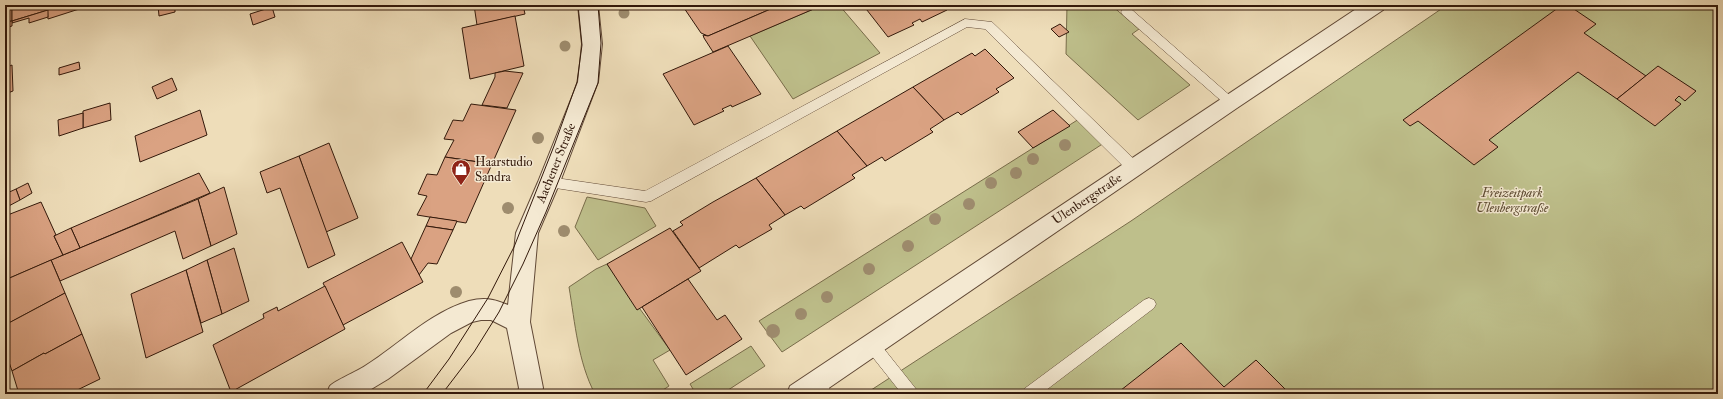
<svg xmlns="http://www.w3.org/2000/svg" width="1723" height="399" font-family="'IM FELL Double Pica',serif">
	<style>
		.green { fill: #bebf8b; stroke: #786c4a }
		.building { fill: #daa282; stroke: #32180a }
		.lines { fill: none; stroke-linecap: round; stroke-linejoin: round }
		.service-casing { stroke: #614936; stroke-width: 1 }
		.minor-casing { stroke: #614936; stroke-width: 2 }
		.tertiary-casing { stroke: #614936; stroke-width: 2 }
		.service { fill: #f4e9d2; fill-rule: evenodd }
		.minor { fill: #f4e9d2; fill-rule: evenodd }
		.tertiary { fill: #f4e9d2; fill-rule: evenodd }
		.tram { stroke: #32180a; stroke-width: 1 }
		.tree { fill: #9e8c6e }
		.labels { text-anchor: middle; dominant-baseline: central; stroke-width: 3; stroke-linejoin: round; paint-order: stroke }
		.poi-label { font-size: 13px; fill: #32180a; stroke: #f4e9d2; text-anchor: start }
		.street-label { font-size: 13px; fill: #32180a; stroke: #f4e9d2 }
		.park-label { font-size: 13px; font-style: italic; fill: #5c4a31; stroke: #f4e9d2 }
	</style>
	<rect width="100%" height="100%" fill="#eeddb9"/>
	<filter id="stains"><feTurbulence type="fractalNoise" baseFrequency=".005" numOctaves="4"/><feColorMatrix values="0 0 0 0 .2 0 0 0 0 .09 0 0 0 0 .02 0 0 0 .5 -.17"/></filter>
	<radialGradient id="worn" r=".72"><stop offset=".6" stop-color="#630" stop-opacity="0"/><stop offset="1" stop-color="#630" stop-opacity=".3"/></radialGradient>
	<g class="green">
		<path d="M823,5H839L880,53L793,99L750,36Z"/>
		<path d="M1067,5H1111L1139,29L1132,34L1190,85L1138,120L1066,54Z"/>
		<path d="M1447,5H1718V394H865L1131,221Z"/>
		<path d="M1079,119L1104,143L782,352L759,321Z"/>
		<path d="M587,197L645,208L656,226L598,260L575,227Z"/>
		<path d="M607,264L670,350L653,360L669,386L657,394H595C578,362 575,323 569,287L596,269Z"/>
		<path d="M751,346L765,366L722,394H696L690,384Z"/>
	</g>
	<g class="building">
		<path d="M5,5H12V21L5,22Z"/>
		<path d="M12,5H47L48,10L12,21Z"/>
		<path d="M47,5H76V10L48,19Z"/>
		<path d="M76,5H94L76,10Z"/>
		<path d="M158,5H175V12L159,16Z"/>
		<path d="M474,5H523L525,14L477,25Z"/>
		<path d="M682,5H780L708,36L701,33Z"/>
		<path d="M780,5H823L713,52L704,38L703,35L708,36Z"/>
		<path d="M863,5H943L947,10L922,22L920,19L912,23L914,25L888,37Z"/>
		<path d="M1562,5H1568L1596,24L1584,33L1646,76L1617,99L1578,72L1489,140L1498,147L1474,165L1418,121L1410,126L1403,120Z"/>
		<path d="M272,7L275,17L253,25L250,14Z"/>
		<path d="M48,10V17L29,23V18L12,23V21Z"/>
		<path d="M515,16L524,66L470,79L462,28Z"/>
		<path d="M12,21V26L5,28V22Z"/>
		<path d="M1060,24L1069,32L1059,37L1051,29Z"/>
		<path d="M728,46L761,94L732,107L731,105L722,109L724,111L694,125L663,74Z"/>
		<path d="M985,49L1014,78L996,89L999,92L961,115L958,112L944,120L913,87L972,53L975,56Z"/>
		<path d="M79,62L80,69L59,75V68Z"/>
		<path d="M12,65L13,91L5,94V68Z"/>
		<path d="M1658,66L1696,91L1685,101L1679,96L1675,100L1681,104L1655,126L1617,99Z"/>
		<path d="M505,71L523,73L507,108L482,105L495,77V73Z"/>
		<path d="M172,78L177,90L157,99L152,87Z"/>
		<path d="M913,87L944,120L930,129L933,132L885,161L882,157L867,166L837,131Z"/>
		<path d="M110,103L111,120L83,128V111Z"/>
		<path d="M471,104L516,110L492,164L445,157L454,140L444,139L453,120L463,121Z"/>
		<path d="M200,110L207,135L140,162L135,136Z"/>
		<path d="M1053,110L1070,126L1033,148L1018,132Z"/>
		<path d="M83,113V128L59,136L58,120Z"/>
		<path d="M837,131L867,166L852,175L855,178L804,209L801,206L785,215L756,178Z"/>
		<path d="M329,143L358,218L326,232L299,156Z"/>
		<path d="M299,156L335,255L308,268L280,188L267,193L260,172Z"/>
		<path d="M445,157L492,164L466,223L417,215L427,196L418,194L427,174L437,175Z"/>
		<path d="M199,173L210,193L80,248L71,228Z"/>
		<path d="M756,178L785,215L769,225L772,229L739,248L736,245L699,268L673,231L683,225L680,222L713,202Z"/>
		<path d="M28,183L32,193L20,200L16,189Z"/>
		<path d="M224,187L237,234L211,246L198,199Z"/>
		<path d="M16,189L20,200L5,208V194Z"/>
		<path d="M198,199L211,246L183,259L175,231L60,281L51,260Z"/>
		<path d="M41,202L56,235L54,236L63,255L5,280V216Z"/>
		<path d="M430,217L457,221L453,230L426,226Z"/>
		<path d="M426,226L453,230L437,264L428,263L419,275L411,259Z"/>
		<path d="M71,228L80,248L63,255L54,236Z"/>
		<path d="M670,228L701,271L637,310L607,264Z"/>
		<path d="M402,242L423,282L343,325L323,283Z"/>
		<path d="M234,248L249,301L222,314L207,260Z"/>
		<path d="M51,260L65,293L5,325V280Z"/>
		<path d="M207,260L222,314L201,323L186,270Z"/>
		<path d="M186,270L203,332L146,358L131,294Z"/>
		<path d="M688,279L717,320L725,315L742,339L686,375L642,307Z"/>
		<path d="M325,286L345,329L231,392L213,345L264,318L263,314L277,307L278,311Z"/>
		<path d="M65,293L82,334L45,354L44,353L12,371L7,356L5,357V325Z"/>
		<path d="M82,334L100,379L69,394H19L12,371L44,353L45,354Z"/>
		<path d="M1181,343L1224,387L1256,360L1290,394H1116Z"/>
	</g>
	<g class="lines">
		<g class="service-casing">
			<g id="service">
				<path d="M1127,8L1131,9L1234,99L1236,102L1234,105L1230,107L1226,105L1123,15L1121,12L1123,9Z"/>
				<path d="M965,19L992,22L1139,164L1140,168L1139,172L1134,173L1129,172L985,29L967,27L651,201L646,202L549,187L544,186L543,182L544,178L549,177L645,191Z"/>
				<path d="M1149,298L1154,300L1156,304L1154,308L1041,394H1022L1024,389L1144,300Z"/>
				<path d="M872,338L877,340L916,389L918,394H902L867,350L865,345L867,340Z"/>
				<path d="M817,375L822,377L833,394H817L810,382L812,377Z"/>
			</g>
		</g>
		<g class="minor-casing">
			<path id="minor" d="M578,5H598L602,44L598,82L560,182L538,233L530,322L543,388L541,394H517L519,388L507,328L491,320H481L472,322L451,333L388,379L363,394H327C328,392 329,387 330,386C334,381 358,371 365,366C400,344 429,313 469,301C484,297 494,299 508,305L516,233L538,182L578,82L582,44Z"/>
		</g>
		<g class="tertiary-casing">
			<path id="tertiary" d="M1362,5H1386L1383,10L1237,108L820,394H787L790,386Z"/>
		</g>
		<use href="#service" class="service"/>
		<use href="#minor" class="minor"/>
		<use href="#tertiary" class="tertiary"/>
		<g class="tram">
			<path d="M423,394L449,359L488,298L514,247L554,146L577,82L582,45L578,5"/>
			<path d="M442,394L474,352L499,312L523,264L546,212L598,83L601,43L598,5"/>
		</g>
	</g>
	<g class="tree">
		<circle cx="624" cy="13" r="5.5"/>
		<circle cx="565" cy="46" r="5.5"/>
		<circle cx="538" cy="138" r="6"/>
		<circle cx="1065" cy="145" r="6"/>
		<circle cx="1033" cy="159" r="6"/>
		<circle cx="1016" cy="173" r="6"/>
		<circle cx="991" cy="183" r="6"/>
		<circle cx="969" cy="204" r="6"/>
		<circle cx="508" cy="208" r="6"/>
		<circle cx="935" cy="219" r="6"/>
		<circle cx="564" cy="231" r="6"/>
		<circle cx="908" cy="246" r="6"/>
		<circle cx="869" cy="269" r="6"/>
		<circle cx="456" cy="292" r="6"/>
		<circle cx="827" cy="297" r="6"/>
		<circle cx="801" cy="314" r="6"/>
		<circle cx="773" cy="331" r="7"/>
	</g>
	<defs>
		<g id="shop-pin" transform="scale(1)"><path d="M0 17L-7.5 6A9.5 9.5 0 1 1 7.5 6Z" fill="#8f2418" stroke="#f4e9d2"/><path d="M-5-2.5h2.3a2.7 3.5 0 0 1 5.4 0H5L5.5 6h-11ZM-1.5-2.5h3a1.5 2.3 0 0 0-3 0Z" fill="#fff"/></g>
	</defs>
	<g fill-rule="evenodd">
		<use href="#shop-pin" x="461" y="169"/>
	</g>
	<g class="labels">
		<g class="poi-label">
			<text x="475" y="162">Haarstudio<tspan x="475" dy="15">Sandra</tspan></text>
		</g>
		<g class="street-label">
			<text transform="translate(556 163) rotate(-68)">Aachener Straße</text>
			<text transform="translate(1087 199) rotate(-34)">Ulenbergstraße</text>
		</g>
		<g class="park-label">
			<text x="1512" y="193">Freizeitpark<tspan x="1512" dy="15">Ulenbergstraße</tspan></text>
		</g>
	</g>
	<rect width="1723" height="399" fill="none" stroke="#eeddb9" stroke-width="20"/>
	<rect x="6" y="6" width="1711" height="387" fill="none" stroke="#32180a" stroke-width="2"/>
	<rect x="10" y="10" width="1703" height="379" fill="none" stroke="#32180a"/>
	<rect width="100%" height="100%" filter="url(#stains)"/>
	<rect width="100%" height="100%" fill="url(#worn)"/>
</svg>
